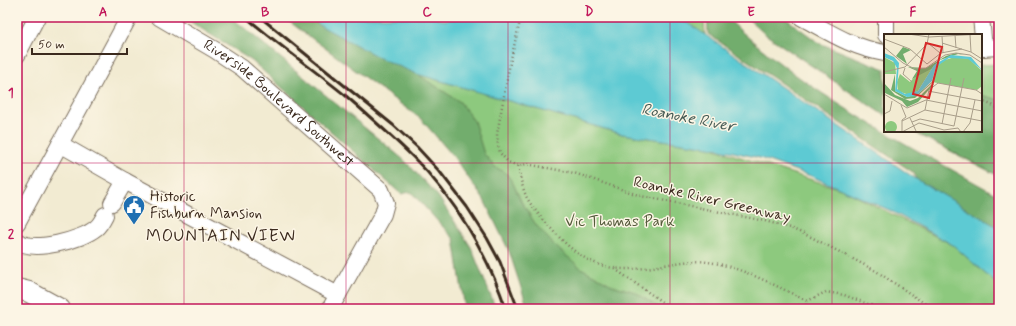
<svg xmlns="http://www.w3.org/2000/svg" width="1016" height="326" font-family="Mynerve,sans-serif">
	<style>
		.green { fill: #8dc97e; stroke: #647a4e }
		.forest { fill: #72ad6d; stroke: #566c46 }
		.water { fill: #5dcad3; stroke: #4c7a78 }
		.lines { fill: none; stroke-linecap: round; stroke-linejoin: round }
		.minor-casing { stroke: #7b6e5d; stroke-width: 18 }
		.major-casing { stroke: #7b6e5d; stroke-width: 22 }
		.path { stroke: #7b6e5d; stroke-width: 2.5; stroke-dasharray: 1 3; stroke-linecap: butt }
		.minor { stroke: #fff; stroke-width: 16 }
		.major { stroke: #fff; stroke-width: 20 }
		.rail { stroke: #3b2a1e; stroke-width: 3 }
		.grid { fill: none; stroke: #c2185b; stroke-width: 1; stroke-opacity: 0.55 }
		.labels { text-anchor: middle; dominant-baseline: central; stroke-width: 3; stroke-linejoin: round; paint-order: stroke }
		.street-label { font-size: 15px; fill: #3b2a1e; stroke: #fcf5e5 }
		.poi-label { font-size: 15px; fill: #3b2a1e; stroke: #fcf5e5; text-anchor: start }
		.park-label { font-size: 15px; fill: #545a3b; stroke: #fcf5e5 }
		.water-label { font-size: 16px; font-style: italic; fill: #455a54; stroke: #fcf5e5 }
		.quarter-label { font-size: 17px; letter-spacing: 1px; fill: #3b2a1e; stroke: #fcf5e5 }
		.inset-road { fill: none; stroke: #a99e8a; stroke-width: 1 }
		.view { fill: #d62828; fill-opacity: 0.15; stroke: #d62828; stroke-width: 2 }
		.inset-edge { fill: none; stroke: #3b2a1e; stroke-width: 2 }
		.neatline { fill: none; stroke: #c2185b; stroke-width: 1.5 }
		.grid-label { font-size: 13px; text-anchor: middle; font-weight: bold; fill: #c2185b }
	</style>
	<rect width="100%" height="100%" fill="#fcf5e5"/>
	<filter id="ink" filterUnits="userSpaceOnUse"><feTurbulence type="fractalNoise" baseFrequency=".025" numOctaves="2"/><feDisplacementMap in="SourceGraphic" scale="8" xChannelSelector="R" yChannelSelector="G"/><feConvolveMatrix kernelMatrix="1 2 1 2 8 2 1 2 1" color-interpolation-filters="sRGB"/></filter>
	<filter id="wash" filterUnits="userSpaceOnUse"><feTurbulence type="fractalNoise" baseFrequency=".012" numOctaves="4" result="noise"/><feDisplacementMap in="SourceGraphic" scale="16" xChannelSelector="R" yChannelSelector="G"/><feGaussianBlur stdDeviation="0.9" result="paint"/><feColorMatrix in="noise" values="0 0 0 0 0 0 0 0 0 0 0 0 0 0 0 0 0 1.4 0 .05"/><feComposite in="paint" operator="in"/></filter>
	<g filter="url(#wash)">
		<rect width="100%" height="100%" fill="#f2ebd2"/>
		<g class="green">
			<path d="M647,17H704L705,35Z"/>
			<path d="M999,64V176L912,131H981V65Z"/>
			<path d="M417,74L622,134L709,147L844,190L953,245L999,286V309H570Z"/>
		</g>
		<g class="forest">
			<path d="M183,17H231L404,160L438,196L471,247L496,309H465L454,239L411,192L401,194L252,61Z"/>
			<path d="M283,17H309L321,26L382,59L417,74L460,102L474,121L484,154L495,167L506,173L513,183L521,201L536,225L555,246L581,268L612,285L635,292L661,309H528L509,251L484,200L453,156L421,119Z"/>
			<path d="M707,17H726C804,93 905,143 999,196V228L916,179L914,173L708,34Z"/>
			<path d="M746,17H784L819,43L885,69V116L765,34Z"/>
			<path d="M981,95L999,100V176L912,131H981Z"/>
		</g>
		<path class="water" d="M309,17H430L443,20L473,17H656L688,23L916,179L999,228V286L953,245L889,210L811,176L760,158L729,151L709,147L622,134L417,74L382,59L321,26Z"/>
	</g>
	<g filter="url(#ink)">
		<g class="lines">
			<g class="minor-casing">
				<g id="minor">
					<path id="s1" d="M159,17L215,50L242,68L381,190L386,203L383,214L330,309"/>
					<path d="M801,17C829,32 853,48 885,53"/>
					<path d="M886,17V35"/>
					<path d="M981,17L984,48"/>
					<path d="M981,48L999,47"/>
					<path d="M17,55L37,17"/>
					<path d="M60,144L125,181L338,295"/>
					<path d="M112,203L125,181"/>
					<path d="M17,223L129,17"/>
					<path d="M17,241C34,253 82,240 96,228C100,225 103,219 105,215"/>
				</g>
			</g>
			<g class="major-casing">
				<path id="major" d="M17,289L29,292L60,309"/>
			</g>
			<g class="path">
				<path d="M521,17L510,63L497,134L498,146L500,153L508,162L518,166L527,164L574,173L641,196L765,221L790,228L811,237L876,271L933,309"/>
				<path d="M981,101L992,105L999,109"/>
				<path d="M518,166C520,177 522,186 526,196C531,206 540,216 548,225C570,250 591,269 627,269C654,270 681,258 708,262C739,266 779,287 807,301"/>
				<path d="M615,269L672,309"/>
				<path d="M807,301L826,292L844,295L881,309"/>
				<path d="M805,309L807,301"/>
			</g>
			<use href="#minor" class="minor"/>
			<use href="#major" class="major"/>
			<g class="rail">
				<path d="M246,17C278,45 313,69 346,96C369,116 392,136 413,157C454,197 488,255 506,309"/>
				<path d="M260,17L393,125L417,147L440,172L467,207L487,238L500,262L518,309"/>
			</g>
		</g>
	</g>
	<path class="grid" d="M184,17V309M346,17V309M508,17V309M670,17V309M832,17V309M17,163H999"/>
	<defs>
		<g id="civic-pin" transform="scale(1.15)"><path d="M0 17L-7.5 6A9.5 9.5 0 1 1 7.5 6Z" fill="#1f6fb2" stroke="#fcf5e5"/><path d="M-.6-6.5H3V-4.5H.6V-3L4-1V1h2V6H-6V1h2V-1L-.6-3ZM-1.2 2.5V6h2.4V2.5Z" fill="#fff"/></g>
	</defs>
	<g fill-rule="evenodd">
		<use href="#civic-pin" x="134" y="206"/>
	</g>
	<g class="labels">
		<g class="street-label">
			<text stroke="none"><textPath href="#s1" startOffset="148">Riverside Boulevard Southwest</textPath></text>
			<text transform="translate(712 200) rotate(13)">Roanoke River Greenway</text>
		</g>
		<g class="poi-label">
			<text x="150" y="197">Historic<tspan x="150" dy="17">Fishburn Mansion</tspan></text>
		</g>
		<g class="park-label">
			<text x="620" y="222">Vic Thomas Park</text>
		</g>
		<g class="water-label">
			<text transform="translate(688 118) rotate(11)">Roanoke River</text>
		</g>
		<g class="quarter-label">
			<text x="221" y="236">MOUNTAIN VIEW</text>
		</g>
	</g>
	<g transform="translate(884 34)">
		<rect width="98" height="98" fill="#f2ebd2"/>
		<path d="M0,23L11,29L12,40H1ZM71,23L85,25L98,37V52L93,56L48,48L53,32L61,26ZM49,33L34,57L25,61L14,57L13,48L16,40L26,48L36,37ZM1 93a6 6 0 1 1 12 0a6 6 0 1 1-12 0Z" fill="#8dc97e"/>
		<path d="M19,13L27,16L19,20L23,30L12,22ZM72,19L81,21L74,20L56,26L47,35L28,45L33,37L24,33L42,34L62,22ZM11,40V57L23,63L34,60L48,48H49L31,64L21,65L7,56ZM0,49L11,61L26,67L34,64L47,51L50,50L34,68L23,73L18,67L1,59Z" fill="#72ad6d"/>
		<path d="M0,19L10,23L15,29L13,55L21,60L34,57L50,31L67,21L87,23L98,36L84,25L65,24L52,33L48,47L32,62L23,63L11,57L13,34L9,27L0,23Z" fill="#5dcad3"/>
		<path class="inset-road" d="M24,0L45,3M71,1L72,14M86,1L87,18M58,2L59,19M45,3L98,0M0,5L26,15L43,30L57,19L78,15M44,9L56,19M58,9L87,18L98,25M0,13L19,29L31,35L42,34L61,21L72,19L86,21L98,29M21,34L19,40L28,48M0,38L21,33L43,10L45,0M44,57L98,67M0,60L23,74L42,66L98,77M17,71L22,83L18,86V98M41,76L45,56L54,49L92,56L98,60M0,80L6,77L8,67M26,84L32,97M18,87L41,76L98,87M28,88L36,85L70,92M58,90L67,44M70,92L80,44M18,98L35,89L60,96L74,94L77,98M79,98L86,89L91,66"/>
		<path class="view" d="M42,9L58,13L45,64L29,60Z"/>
		<rect width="98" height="98" class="inset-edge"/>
	</g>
	<rect width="1016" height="326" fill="none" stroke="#fcf5e5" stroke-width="44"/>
	<path d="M32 48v6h95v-6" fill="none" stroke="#3b2a1e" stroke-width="2"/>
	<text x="38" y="48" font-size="12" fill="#3b2a1e" stroke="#fcf5e5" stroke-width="3" paint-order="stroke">50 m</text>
	<rect x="22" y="22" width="972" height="282" class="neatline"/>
	<g class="grid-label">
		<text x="103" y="16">A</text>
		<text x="265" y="16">B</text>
		<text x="427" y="16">C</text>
		<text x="589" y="16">D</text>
		<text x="751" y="16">E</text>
		<text x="913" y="16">F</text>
		<text x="11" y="97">1</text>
		<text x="11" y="238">2</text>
	</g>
</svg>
